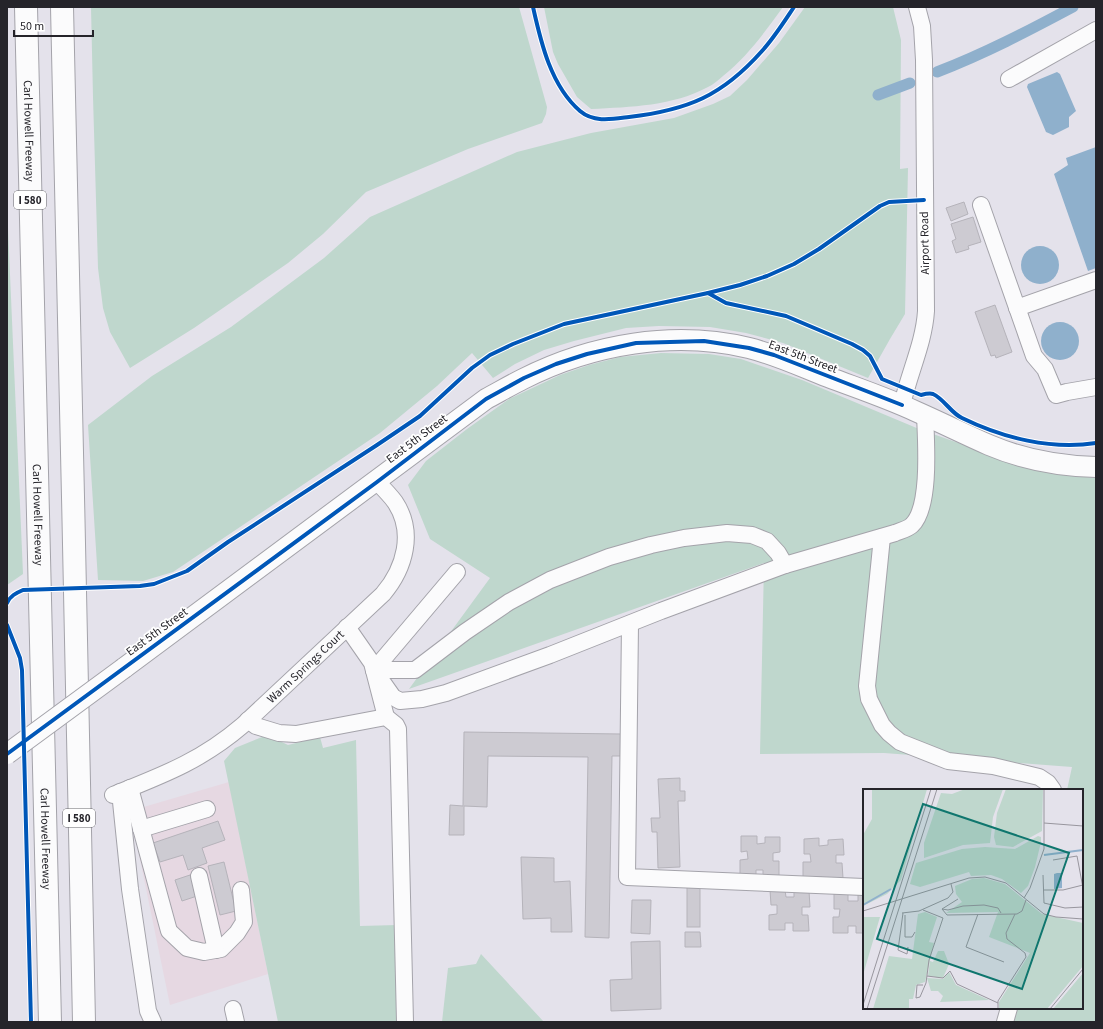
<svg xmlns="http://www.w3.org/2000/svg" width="1103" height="1029" font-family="'Source Sans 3',sans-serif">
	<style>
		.commercial { fill: #e6d8e2 }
		.green { fill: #bfd7cd }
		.water { fill: #8fb0cc }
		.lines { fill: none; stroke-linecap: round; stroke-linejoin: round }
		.canal { stroke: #8fb0cc; stroke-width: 11 }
		.building { fill: #cdcbd2; stroke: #b5b3ba }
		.minor-casing { stroke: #a4a3aa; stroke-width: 18 }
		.major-casing { stroke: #a4a3aa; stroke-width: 22 }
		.highway-casing { stroke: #a4a3aa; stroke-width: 24 }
		.minor { stroke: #fbfbfc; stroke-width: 16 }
		.major { stroke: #fbfbfc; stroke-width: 20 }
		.highway { stroke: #fbfbfc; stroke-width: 22 }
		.major-bridge-casing { stroke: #a4a3aa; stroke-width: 22; stroke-linecap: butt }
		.major-bridge { stroke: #fbfbfc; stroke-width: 20 }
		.cycleway-casing { stroke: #fff; stroke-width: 6 }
		.cycleway { stroke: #0057b8; stroke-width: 4 }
		.labels { text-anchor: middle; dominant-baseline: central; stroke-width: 3.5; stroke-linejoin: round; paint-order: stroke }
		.shield { fill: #fff; stroke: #66666a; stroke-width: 1 }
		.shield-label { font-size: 11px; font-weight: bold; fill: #25242a }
		.street-label { font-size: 12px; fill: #25242a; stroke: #fff }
		.inset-river { fill: none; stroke: #8fb0cc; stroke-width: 2 }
		.inset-road { fill: none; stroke: #98969e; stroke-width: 1 }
		.view { fill: #0f766e; fill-opacity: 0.15; stroke: #0f766e; stroke-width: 2 }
		.inset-edge { fill: none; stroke: #25242a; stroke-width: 2 }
	</style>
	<rect width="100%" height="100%" fill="#e4e2eb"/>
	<path class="commercial" d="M229,782L268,974L170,1005L130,811Z"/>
	<g class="green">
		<path d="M91,7H519L547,107L546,114L542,123L468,149L366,192L323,234L288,263L194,328L130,368L110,332L103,308L98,268L93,97Z"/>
		<path d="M544,7H783C765,32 747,57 723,76C718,80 713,85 708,87C673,106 631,107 591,109L577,97L558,64L553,52Z"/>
		<path d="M805,7H893L901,40L900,169L908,168L905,314L890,339L868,378L783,343L746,333L710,327L659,326L626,328L574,341L544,350L515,364L493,378L472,353L437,386L380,433L173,572L143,581L98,580L88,425L152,376L231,327L324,258L370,217L517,152L591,133L674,118L713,104L730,96L747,80L779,43Z"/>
		<path d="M7,205L23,574L7,585Z"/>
		<path d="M661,353L709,354L741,359L802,380L919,429L998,457L1064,475L1096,478V1022H1012L1015,1008H1082V790H1067L1072,767L884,753L760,754L764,563L409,689L490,578L430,539L408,485L426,461L467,429L509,399L560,375L589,365L620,357Z"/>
		<path d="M267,735L288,745L320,737L323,748L356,740L360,926L397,925L400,1022H278L224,761L235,748Z"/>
		<path d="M481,954L544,1022H442L448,968L476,964Z"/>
	</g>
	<g class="water">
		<path d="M1057,72L1060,74L1076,111L1069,117V127L1053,135L1046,132L1027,87L1028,84Z"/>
		<path d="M1096,147V268L1088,271L1054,174L1068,165L1066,158Z"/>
		<circle cx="1040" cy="265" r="19"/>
		<circle cx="1060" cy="341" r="19"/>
	</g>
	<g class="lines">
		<g class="canal">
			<path d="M937,72C984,54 1028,31 1073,7"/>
			<path d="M878,95L910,83"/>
		</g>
	</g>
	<g class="building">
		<path d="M964,202L968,214L951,221L946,208Z"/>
		<path d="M973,217L981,242L968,246L969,249L956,253L952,241L956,239L951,224Z"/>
		<path d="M995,305L1012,352L996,358L995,355L991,356L975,312Z"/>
		<path d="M464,732L622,734V756H612L609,938L585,937L588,757L488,756L487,807L464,806V835H449L450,805L463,806Z"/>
		<path d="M680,778V791H685V801H678L680,867L658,868L657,832H652L651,818H660L658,779Z"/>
		<path d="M218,821L225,840L202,848L207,863L188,870L183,855L160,862L153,843Z"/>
		<path d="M741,836H757V844L765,843V837H780V852L773,853V861H779V876H763V870H756V875H740V860L748,859L747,851L741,852Z"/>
		<path d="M819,838V846L828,845V840L843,839L844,855H836V863H842L843,878L822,879V877H803V862H811L810,854H804V839Z"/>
		<path d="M521,857L554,858V882L570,881L572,932H551V918L523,919Z"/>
		<path d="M224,862L236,911L220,915L208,866Z"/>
		<path d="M190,875L197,896L182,901L175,880Z"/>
		<rect x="687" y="887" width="13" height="40"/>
		<path d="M770,890H785L786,897H794V891H809L810,907H802V915H808L809,931H793V923H785V930H769V915L777,914V905H771Z"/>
		<path d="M834,893H848V901H858V894H864V933H856V926H848V933H833V917H839L840,909H834Z"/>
		<path d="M632,900H651L650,934L631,933Z"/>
		<path d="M685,932H700L701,947H685Z"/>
		<path d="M660,941L661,1009L611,1011L610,980L632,979L631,942Z"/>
	</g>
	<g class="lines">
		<g class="minor-casing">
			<g id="minor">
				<path d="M1009,79L1096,30"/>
				<path d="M981,205L1034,356L1045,369L1056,395L1067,392L1096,387"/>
				<path d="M1017,308L1096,280"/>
				<path d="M902,405C909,373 924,343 926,311L924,60L922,26L917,7"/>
				<path d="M882,537L867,686L869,699L882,725L889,733L900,742L948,761L993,766L1039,777L1048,783L1053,790"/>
				<path d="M630,624L627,877L864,887"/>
				<path d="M347,627L372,663L386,717"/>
				<path d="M374,670L393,697L400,701L422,699L446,693L550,655L661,611L785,565L895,533C900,531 908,529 912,525C931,507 926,441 925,415"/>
				<path d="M374,670H415L465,632L509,602L550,580L609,557L651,545L684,538L727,533L752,535L767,541L778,553L785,565"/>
				<path d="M374,670L457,572"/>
				<path d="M248,720L256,726L279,733L296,734L386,717L396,725L398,729L405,1022"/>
				<path d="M130,788L169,931L187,948L204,952L221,949L237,933L244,922L241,890"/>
				<path d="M120,792L130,889L148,1011L153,1022"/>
				<path id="s1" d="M113,795C163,775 201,761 243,725L383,594C405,568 415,532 395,502C390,495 383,488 377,482"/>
				<path d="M141,829L207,809"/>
				<path d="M199,876L216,950"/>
				<path d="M233,1009L236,1022"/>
				<path d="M1005,1022L1009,1008"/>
			</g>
		</g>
		<g class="major-casing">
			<path id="major" d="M124,668L486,399C499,392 511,385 523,379C592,344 674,330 749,348C777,355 802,367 828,377C857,388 887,398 915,411C940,422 964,434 989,445C1022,459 1060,466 1096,467"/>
		</g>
		<g class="highway-casing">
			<g id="highway">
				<path id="s2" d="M26,7L50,1022"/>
				<path d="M62,7C72,345 75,684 84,1022"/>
			</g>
		</g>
		<use href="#minor" class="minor"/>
		<use href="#major" class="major"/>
		<use href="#highway" class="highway"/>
		<g class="major-bridge-casing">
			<path id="major-bridge" d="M7,754L124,668"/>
		</g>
		<use href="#major-bridge" class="major-bridge"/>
		<g class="cycleway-casing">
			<g id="cycleway">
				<path d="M533,7C541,43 551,86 580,111C594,123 613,119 629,117C688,110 722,96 762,51C774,38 784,22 794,7"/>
				<path d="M708,293L726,303L786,316L852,344L863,350L870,356L882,379L921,395C925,394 930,393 933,394C944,399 951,413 962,418C1003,438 1051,450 1096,443"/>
				<path d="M7,603C10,596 16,593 23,590L140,586L154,584L187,571L228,542L377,445L420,416L472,368L490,355L513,344L564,324L708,293L740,285L767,276L794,264L819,249L880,206L889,202L924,200"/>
				<path d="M7,625L20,658L22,670L31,1022"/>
				<path d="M7,754L377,482L486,399L524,378L556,364L587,354L636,343L704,341L749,348L774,355L902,405"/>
			</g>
		</g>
		<use href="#cycleway" class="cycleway"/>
	</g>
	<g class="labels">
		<g class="shield">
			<rect x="14" y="191" width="32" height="18" rx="3"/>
			<rect x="63" y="809" width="32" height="18" rx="3"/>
		</g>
		<g class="shield-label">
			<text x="30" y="200">I 580</text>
			<text x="79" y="818">I 580</text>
		</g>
		<g class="street-label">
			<text stroke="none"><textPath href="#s2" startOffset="124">Carl Howell Freeway</textPath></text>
			<text transform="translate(925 243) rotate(-91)">Airport Road</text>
			<text transform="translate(803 357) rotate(21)">East 5th Street</text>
			<text transform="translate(417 439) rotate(-37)">East 5th Street</text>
			<text stroke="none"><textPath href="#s2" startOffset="508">Carl Howell Freeway</textPath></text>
			<text transform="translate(157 632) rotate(-36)">East 5th Street</text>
			<text stroke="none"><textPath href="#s1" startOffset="234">Warm Springs Court</textPath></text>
			<text stroke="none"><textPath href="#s2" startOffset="832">Carl Howell Freeway</textPath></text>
		</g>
	</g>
	<g transform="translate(863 789)">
		<rect width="220" height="220" fill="#e4e2eb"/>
		<path d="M9,0H64L38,91L24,105L0,117V46L9,30ZM102,0H140L130,28L127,54L100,56L61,69V54L78,4L89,5ZM143,0H180L179,42L150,58L133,56L131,48L134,24ZM175,47L178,48V53L172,78L165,97L158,104L139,90L128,86L108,87L106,83L57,98L47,95L53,74L99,60L122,58L152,60ZM121,89L142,95L179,125L220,134V177L184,220H136V213L167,164L126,148L135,123L83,124L99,113L93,105L92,97L109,90ZM62,123L74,128L66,153L71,154L62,193L53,196L50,210H46V220H10L26,167L49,170L55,125ZM0,128H17L0,186ZM75,162H81L86,175L80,189L65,187L67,172L70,173ZM86,183L93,196L126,211L77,213L80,207L75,202H68L64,189L80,190ZM220,184V220H190Z" fill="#bfd7cd"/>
		<path d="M194,84H199V99L191,100V85Z" fill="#8fb0cc"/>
		<path class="inset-river" d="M181,66L220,61M0,116L28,100"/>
		<path class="inset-road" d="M181,34L220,37M190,71L214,67L220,99M180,86L181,114L202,119L220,118M180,101H200L220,96M161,109L167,99L181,60V0M79,120L84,126L154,125L159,122L163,111M79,120L85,121L100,117L121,116L135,119L138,124M79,120L95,110M0,122L106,89L122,88L143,94L181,125L193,128L220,130M39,124L56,122L85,109L90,103L88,95M40,124L35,161L44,165L45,158M115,125L103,158L141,173M42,126V148H49L52,143M64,187L80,189L87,182L94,195L135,214M60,196H54L53,209L57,208L63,194L66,171L80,129L60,121M0,216L68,0M4,220L74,0M135,220V212L163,168L162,164L144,150L143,144L152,125M187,220L220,180"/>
		<path class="view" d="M60,15L206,64L159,200L14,150Z"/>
		<rect width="220" height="220" class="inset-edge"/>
	</g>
	<rect width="1103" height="1029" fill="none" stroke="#25242a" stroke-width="16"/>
	<path d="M14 30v6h79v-6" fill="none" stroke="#25242a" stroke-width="2"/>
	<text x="20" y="30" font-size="12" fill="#25242a" stroke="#ffffff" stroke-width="3" paint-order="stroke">50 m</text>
</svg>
